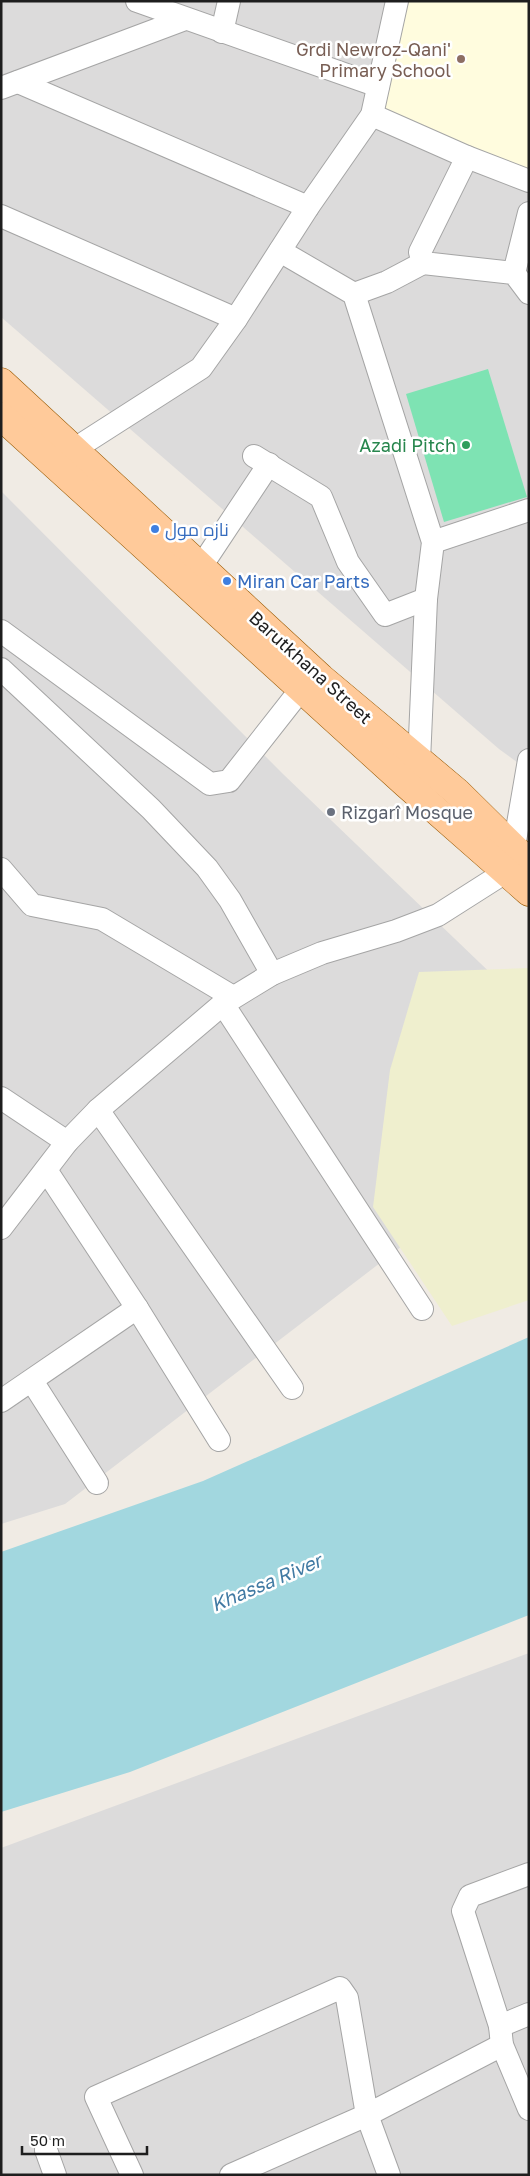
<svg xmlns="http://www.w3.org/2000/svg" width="530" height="2176" font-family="'Golos Text',Cairo,sans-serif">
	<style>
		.residential { fill: #dcdbdb }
		.education { fill: #fffcde }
		.farmland { fill: #efefce }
		.pitch { fill: #7ee3b3 }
		.water { fill: #a2d7df }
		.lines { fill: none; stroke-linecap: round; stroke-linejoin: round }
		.minor-casing { stroke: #a5a5a5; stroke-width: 24 }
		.major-casing { stroke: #995900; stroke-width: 29 }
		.minor { stroke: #fff; stroke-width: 22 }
		.major { stroke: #ffca9a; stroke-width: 28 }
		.education-dot { fill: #8d6e63; stroke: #fff; stroke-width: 2 }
		.leisure-dot { fill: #2e9e5b; stroke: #fff; stroke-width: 2 }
		.shop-dot { fill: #3f7fe0; stroke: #fff; stroke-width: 2 }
		.worship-dot { fill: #6b7280; stroke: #fff; stroke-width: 2 }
		.labels { text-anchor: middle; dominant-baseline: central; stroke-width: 5; stroke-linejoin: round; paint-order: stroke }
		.education-label { font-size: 18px; fill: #785e54; stroke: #fff; text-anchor: end }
		.leisure-label { font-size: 18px; fill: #27864d; stroke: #fff; text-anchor: end }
		.shop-label { font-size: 18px; fill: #366cbe; stroke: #fff; text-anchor: start }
		.street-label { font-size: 18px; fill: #1e1e1e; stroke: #fff }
		.worship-label { font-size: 18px; fill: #5b616d; stroke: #fff; text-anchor: start }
		.water-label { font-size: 19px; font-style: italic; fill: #417aa3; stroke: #fff }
	</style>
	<rect width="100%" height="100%" fill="#f0ebe4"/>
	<g class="residential">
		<path d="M1,1H529V771L499,749L1,317Z"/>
		<path d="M1,491L283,774L529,1010V1149L65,1504L1,1524Z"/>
		<path d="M529,1653V2175H1V1848Z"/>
	</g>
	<path class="education" d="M406,1H529V171L379,115Z"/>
	<path class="farmland" d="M529,968V1300L452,1326L373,1207L390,1070L419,972Z"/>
	<path class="pitch" d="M488,369L527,497L444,522L406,394Z"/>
	<path class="water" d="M529,1337V1615L130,1772L1,1812V1552L203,1481Z"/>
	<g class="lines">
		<g class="minor-casing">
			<g id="minor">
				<path d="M137,1L378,86"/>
				<path d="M222,32L229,1"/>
				<path d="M18,82L308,207"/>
				<path d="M1,88L185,19"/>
				<path d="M372,115L467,157L529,181"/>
				<path d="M467,157L420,252L423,263L514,273L529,293"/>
				<path d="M1,216L236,319"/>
				<path d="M280,251L354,294L433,542L426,599L419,761"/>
				<path d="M514,273L529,213"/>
				<path d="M354,294L387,282L423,263"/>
				<path d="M73,450L201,368L236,319L308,207L372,115L397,1"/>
				<path d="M254,456L321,497L348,562L385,615L426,599"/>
				<path d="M433,542L529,510"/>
				<path d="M200,568L269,464"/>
				<path d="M1,631L210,784L229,781L302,688"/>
				<path d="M1,669L151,809L207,868L230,900L272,974"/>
				<path d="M514,847L529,760"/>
				<path d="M1,869L32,905L102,919L233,997"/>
				<path d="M223,1004L422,1309"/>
				<path d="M1,1098L67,1142"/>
				<path d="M98,1110L292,1388"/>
				<path d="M46,1170L137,1308L219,1440"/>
				<path d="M1,1228L67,1142L98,1110L223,1004L272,974L322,953L396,931L438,915L507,871L521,870"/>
				<path d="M32,1381L97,1483"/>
				<path d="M1,1401L137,1308"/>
				<path d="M529,1874L470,1896L463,1911L500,2026L502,2045L529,2109"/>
				<path d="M500,2026L529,2014"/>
				<path d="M46,2150L55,2175"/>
				<path d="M132,2175L96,2097L340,1988L347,1998L367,2115L502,2045"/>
				<path d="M231,2175L367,2115L389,2175"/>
			</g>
		</g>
		<g class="major-casing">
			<g id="major">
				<path d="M1,382L321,678L457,792L529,863"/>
				<path d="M1,416L406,784L529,892"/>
			</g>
		</g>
		<use href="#minor" class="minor"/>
		<use href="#major" class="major"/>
	</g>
	<circle class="education-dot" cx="461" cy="59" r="5"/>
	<circle class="leisure-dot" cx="466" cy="445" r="5"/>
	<g class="shop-dot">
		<circle cx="155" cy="529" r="5"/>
		<circle cx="227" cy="581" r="5"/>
	</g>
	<circle class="worship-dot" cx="331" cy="812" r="5"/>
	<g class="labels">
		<g class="education-label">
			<text x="451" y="49">Grdi Newroz-Qani'<tspan x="451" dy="21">Primary School</tspan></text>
		</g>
		<g class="leisure-label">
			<text x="456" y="445">Azadi Pitch</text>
		</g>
		<g class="shop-label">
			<text x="165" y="529">نازه مول</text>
			<text x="237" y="581">Miran Car Parts</text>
		</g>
		<g class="street-label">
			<text transform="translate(311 667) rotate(42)">Barutkhana Street</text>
		</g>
		<g class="worship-label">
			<text x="341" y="812">Rizgarî Mosque</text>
		</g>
		<g class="water-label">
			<text transform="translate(266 1582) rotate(-23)">Khassa River</text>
		</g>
	</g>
	<rect width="530" height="2176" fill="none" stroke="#1e1e1e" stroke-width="5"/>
	<path d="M22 2146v8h125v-8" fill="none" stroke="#1e1e1e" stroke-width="2.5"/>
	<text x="30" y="2146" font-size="15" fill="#1e1e1e" stroke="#ffffff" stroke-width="4" paint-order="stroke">50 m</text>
</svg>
